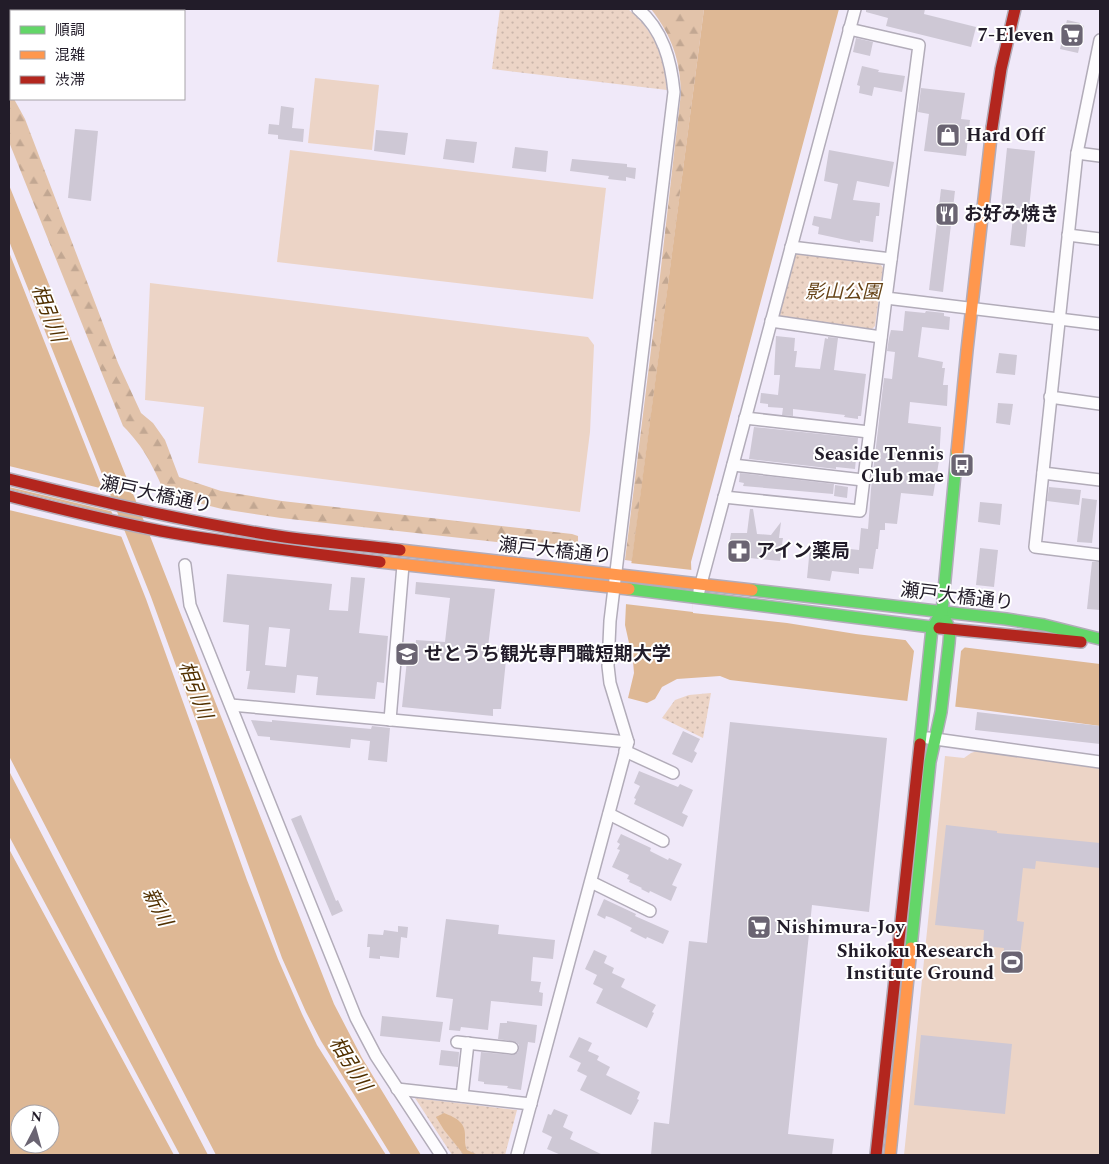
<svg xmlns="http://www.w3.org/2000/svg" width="1109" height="1164" font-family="Spectral,'Noto Sans JP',serif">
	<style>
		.forest { fill: url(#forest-firs) }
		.park { fill: url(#park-dots) }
		.garden { fill: #ecd4c6 }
		.water { fill: #deb895; fill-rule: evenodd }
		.pier { fill: #f0e9f9 }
		.building { fill: #cec8d5; fill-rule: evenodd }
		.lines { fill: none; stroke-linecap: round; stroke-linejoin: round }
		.street-casing { stroke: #b2acb9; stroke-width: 14 }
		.fast-casing { stroke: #b2acb9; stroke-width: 14 }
		.slow-casing { stroke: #b2acb9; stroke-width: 14 }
		.jam-casing { stroke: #b2acb9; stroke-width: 14 }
		.street { stroke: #fdfcfe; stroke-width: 11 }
		.fast { stroke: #63d668; stroke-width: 11 }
		.slow { stroke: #ff974d; stroke-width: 11 }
		.jam { stroke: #b3261e; stroke-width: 11 }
		.labels { text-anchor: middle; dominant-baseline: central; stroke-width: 4; stroke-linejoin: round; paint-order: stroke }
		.poi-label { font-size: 19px; font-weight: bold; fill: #221c29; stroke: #fff; text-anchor: start }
		.park-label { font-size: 19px; font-style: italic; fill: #664317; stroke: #fff }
		.street-label { font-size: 19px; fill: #221c29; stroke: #fff }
		.water-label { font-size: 20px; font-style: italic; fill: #513000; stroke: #fff }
	</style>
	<defs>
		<pattern id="forest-firs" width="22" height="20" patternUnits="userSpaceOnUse" patternTransform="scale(1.25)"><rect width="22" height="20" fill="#e2c3aa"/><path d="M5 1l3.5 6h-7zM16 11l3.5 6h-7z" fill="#c2a792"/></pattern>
		<pattern id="park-dots" width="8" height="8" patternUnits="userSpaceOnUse" patternTransform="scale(1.25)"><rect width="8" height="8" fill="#ecd4c6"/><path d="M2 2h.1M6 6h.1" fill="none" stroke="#cab5aa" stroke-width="1.8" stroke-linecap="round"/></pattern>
	</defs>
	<rect width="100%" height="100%" fill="#f0e9f9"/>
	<g class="forest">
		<path d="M651,9H704L632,561L625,560L659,285L681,93C680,60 672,36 651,9Z"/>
		<path d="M9,90L11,99H14L25,119L118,363L141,413L153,423L165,440L179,477L221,491L282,501L572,534L578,536V545L573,549L523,545L281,518L222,509L166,495C153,467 145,448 123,426L9,142Z"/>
	</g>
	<g class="park">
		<path d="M500,9H628C656,33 663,54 667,90L492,69Z"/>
		<path d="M797,252L879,262L883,268L875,326L871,330L782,318L778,313L792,259Z"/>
		<path d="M711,693L703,738L662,718L675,700L689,695Z"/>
		<path d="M415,1098L517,1110L505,1155H452Z"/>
	</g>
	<g class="garden">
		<path d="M315,78L379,85L372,150L308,143Z"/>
		<path d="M290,150L606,188L593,299L277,262Z"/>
		<path d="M150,283L588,337L594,345L590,432L580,512L198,463L204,407L145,400Z"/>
		<path d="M977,751L1100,768V1155H904L945,756L964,758L971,753Z"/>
	</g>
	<g class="water">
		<path d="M704,9H839L691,562L693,613L787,623L856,634L1100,664V726L975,709L730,680L720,676L677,679L662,687L655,699L647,703L628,698L634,673L633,661L625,625L626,604Z"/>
		<path d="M9,185L150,536L334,1004L362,1058L421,1155H391L321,1041L306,1012L282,958L151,597L9,241Z"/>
		<path d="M9,252L146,599L247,880L278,959L302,1014L317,1045L386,1155H216L9,756Z"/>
		<path d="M9,771L208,1155H180L9,836Z"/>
		<path d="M9,849L174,1155H9ZM20,1114H50V1144H20Z"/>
		<path d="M444,1113C457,1118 466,1123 465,1137C465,1143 465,1145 467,1150L478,1155H464L444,1130L436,1117Z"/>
	</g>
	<g class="pier">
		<path d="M9,466L104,489L114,512L9,487Z"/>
		<path d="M9,489L115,515L123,537L9,510Z"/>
		<path d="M630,563L692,570L693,612L625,604Z"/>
		<path d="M904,638L967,645L961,651L955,709L907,703L914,651Z"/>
	</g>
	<g class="building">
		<path d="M866,9H925L924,14L976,27L971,47L886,26L888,18L866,12Z"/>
		<path d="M1067,20L1080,23L1079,24L1084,26L1078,53L1060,49Z"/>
		<path d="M856,38L873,42L870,56L853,52Z"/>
		<path d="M862,66L879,70L878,72L905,76L902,92L874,87L872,96L859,93L860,86L857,85Z"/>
		<path d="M921,88L965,93L961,119L970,120L966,156L924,151L929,114L918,112Z"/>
		<path d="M281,106L294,108L292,128L304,129L303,142L278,139V135L268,134L269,124L279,125Z"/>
		<path d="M75,129L98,131L91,201L68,198Z"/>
		<path d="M376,130L408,133L405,155L374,151Z"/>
		<path d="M446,139L477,142L474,163L443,159Z"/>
		<path d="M515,147L548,151L546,172L512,168Z"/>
		<path d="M1007,148L1035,151L1025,247L1010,245L1013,217L1000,216Z"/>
		<path d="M829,150L894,162L889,187L857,181L853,200L880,203L879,216H876L873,242L860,240V243L818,234L819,227L812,225L814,216L831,219L838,184L824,181Z"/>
		<path d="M572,159L627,164V167L636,168L635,179L626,177V181L608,179L609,176L570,171Z"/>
		<path d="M941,189L955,191L943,292L929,290Z"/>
		<path d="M905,311L925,313L926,311L944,313V316L950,317L949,330L922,327L918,357L943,362L942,368H945L943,385H948L947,406L910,402L908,423L941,427L939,461L933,496L901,493L897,524L885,523V530H880L878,549H876L873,569L859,568V574L832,571L830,581L807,578L810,547L841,551V548L859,550L861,528L868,529L871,489L884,378L892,379L895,352L887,351L889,338L891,330L903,331Z"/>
		<path d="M776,336L795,338L794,351H797L795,367L820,369L825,338L828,339V337L838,338L834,370L866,374L861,416H858V419L844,417L845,415L793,409V416L782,415L783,408L768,407V404L760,403L761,393L778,395L780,375H774Z"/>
		<path d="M999,353L1017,355L1015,375L996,373Z"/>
		<path d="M998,403L1013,404L1010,425L996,423Z"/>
		<path d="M754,427L858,438L855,469L836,467V469L749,459Z"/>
		<path d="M740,473L834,484L833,494L743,486L744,483L739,482Z"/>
		<path d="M835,485L848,487L847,498L834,496Z"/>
		<path d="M1049,487L1081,490L1079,505L1047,501Z"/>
		<path d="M1082,498L1097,500L1092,543L1077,542Z"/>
		<path d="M980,502L1002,504L1000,525L978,522Z"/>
		<path d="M750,509H753L757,534L771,535L781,522L779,538H783L782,544H784L783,555H781L780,561L730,556L729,550H728L731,533H747Z"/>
		<path d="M980,548L998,550L994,587L976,585Z"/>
		<path d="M1092,562H1100V610L1087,609Z"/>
		<path d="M227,574L332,584L329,610L348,611L351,577L365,578L359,633L388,636L384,683L377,682L375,699L316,695L318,677L297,675L295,693L247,689L250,671H246L249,625L223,622ZM269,627L290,629L286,667L265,665Z"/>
		<path d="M416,582L495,589L488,647L500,648L499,659L506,660L501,709H493V716L402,707L408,651H415L416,640L445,642L450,598L415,594Z"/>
		<path d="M977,712L1100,726V744L975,730Z"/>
		<path d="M251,720L272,722V720L371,729L372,726L390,728L387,762L368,760L370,741L351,739L350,748L270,740V737L258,736Z"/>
		<path d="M730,722L887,738L869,912L812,905L788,1134L834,1139L832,1155H651L654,1122L669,1124L689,941L707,943Z"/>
		<path d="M683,731L700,739L694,751L697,753L692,763L672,754Z"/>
		<path d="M639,771L678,787L680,784L693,790L682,813L688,816L683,827L634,804L636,799L634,798L640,786L634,783Z"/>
		<path d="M301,815L336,901L338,900L343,911L332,916L291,819Z"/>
		<path d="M946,825L997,831V833L1100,843V868L1036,861L1035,869L1023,868L1017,921L1024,922L1019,964L1002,962L1004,948L983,946L984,930L935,925Z"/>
		<path d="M621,834L651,848L650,851L668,860L669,858L682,864L672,885L677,887L671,901L650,891L649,893L641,889L642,888L629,882L630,880L627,879L629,875L612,867L620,850L617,849L620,844L617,842Z"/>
		<path d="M604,899L636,914L635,916L669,931L663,944L647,937L646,939L630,931L632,928L612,918L606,916L605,919L597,915Z"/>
		<path d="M446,919L499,925L498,934L555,940L553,959L533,957L531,981L541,982L539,992L543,993L542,1006L491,1001L488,1030L461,1027L460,1031L449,1030L453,999L436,997Z"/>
		<path d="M398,926L408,927L407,938L401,937L399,958L380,956V959L369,958L370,947H367L368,934L383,935L384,930L398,932Z"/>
		<path d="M594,950L607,956L604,963L614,968L612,973L625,979L621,987L656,1005L652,1012L654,1013L647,1028L596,1003L603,989L593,984L597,975L585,969Z"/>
		<path d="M382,1016L443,1022L440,1042L380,1036Z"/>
		<path d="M507,1021L537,1025L535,1043L528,1042L521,1090L507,1088L508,1086L484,1084V1082L478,1081L481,1052L512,1055L518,1052L519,1045L516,1042L498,1039L500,1023H507Z"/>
		<path d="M921,1035L1012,1044L1005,1114L914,1105Z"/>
		<path d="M579,1037L592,1043L588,1051L599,1056L597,1060L610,1067L606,1075L640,1092L637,1099L639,1100L631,1115L580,1090L587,1076L577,1071L581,1063L569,1057Z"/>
		<path d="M441,1050L459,1052L458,1067L439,1065Z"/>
		<path d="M554,1109L568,1115L563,1127L573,1132L570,1139L603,1155H561L547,1149L552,1137L542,1132L548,1114L551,1115Z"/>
	</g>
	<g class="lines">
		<g class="street-casing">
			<g id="street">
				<path d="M849,29L919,45L886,298L1100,324"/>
				<path d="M1100,40L1077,153L1035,547L1100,555"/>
				<path d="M1077,153L1100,156"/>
				<path d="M1068,235L1100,239"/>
				<path d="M791,247L891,259"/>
				<path d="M771,321L881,337"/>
				<path d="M1050,397L1100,404"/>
				<path d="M745,418L869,432"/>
				<path d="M733,465L863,480"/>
				<path d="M1043,473L1100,480"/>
				<path d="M724,497L860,511L886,298"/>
				<path d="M185,565L190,605L356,1018L376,1056L441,1155"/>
				<path d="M699,591L855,9"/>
				<path d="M231,705L628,742"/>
				<path d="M390,720L403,565"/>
				<path d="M928,738L1100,762"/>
				<path d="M625,751L673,773"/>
				<path d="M609,814L663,841"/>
				<path d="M591,882L650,911"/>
				<path d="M457,1042L512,1048"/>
				<path d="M397,1089L531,1104"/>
				<path d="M462,1096L468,1043"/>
				<path d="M517,1155L628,742L610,683L608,666L610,621L674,92C671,61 663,30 638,9"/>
			</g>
		</g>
		<g class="fast-casing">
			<g id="fast">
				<path d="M629,589L939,628"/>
				<path d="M752,590L1006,619L1044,625L1100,639"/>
				<path d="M920,744L932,628L942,612L957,452"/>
				<path d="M911,948L930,762L941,712L949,643L950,630L946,621"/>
			</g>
		</g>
		<g class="slow-casing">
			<g id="slow">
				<path d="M957,452L967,350L992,128"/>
				<path d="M400,550L752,590"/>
				<path d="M380,562L629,589"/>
				<path d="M890,1155L911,948"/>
			</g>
		</g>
		<g class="jam-casing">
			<g id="jam">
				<path d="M992,128L1001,69L1015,9"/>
				<path d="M9,479C98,501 187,522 278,536C318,542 359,545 400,550"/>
				<path d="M9,496C60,509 110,521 161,531C234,544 307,553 380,562"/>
				<path d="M939,628L1081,642"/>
				<path d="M876,1155L920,744"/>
			</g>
		</g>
		<use href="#street" class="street"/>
		<use href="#fast" class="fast"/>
		<use href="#slow" class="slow"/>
		<use href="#jam" class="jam"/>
	</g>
	<defs>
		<g id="supermarket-square" transform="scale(1.25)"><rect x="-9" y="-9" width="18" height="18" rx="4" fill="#6a6472" stroke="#fff"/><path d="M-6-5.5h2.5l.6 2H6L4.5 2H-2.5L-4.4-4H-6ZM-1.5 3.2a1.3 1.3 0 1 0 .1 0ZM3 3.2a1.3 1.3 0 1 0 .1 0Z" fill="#fff"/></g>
		<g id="shop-square" transform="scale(1.25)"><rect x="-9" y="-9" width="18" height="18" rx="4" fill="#6a6472" stroke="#fff"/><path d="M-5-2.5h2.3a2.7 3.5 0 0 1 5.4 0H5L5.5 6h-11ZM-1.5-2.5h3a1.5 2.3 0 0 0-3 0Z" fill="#fff"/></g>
		<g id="restaurant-square" transform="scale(1.25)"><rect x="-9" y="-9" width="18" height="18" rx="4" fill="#6a6472" stroke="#fff"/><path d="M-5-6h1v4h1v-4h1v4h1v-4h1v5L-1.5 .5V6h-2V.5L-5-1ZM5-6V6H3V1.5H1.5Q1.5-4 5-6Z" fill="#fff"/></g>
		<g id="bus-square" transform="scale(1.25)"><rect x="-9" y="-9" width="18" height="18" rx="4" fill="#6a6472" stroke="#fff"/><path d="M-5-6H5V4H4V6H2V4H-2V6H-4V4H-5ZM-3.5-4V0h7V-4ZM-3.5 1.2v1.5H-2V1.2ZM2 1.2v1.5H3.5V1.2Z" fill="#fff"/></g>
		<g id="pharmacy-square" transform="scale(1.25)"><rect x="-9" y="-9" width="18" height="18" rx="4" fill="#6a6472" stroke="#fff"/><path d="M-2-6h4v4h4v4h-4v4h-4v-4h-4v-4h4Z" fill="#fff"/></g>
		<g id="university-square" transform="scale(1.25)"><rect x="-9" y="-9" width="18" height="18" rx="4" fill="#6a6472" stroke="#fff"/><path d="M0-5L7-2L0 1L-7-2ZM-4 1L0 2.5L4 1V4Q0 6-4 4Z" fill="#fff"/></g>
		<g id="stadium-square" transform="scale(1.25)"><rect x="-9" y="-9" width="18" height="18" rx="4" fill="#6a6472" stroke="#fff"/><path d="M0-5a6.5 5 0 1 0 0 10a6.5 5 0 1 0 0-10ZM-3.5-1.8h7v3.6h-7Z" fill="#fff"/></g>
	</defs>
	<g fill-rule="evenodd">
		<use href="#supermarket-square" x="1072" y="35"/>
		<use href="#shop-square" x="948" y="135"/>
		<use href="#restaurant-square" x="947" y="214"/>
		<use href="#bus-square" x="962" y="465"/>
		<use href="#pharmacy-square" x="739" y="551"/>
		<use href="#university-square" x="407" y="654"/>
		<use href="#supermarket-square" x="759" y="927"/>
		<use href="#stadium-square" x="1012" y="962"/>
	</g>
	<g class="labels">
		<g class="poi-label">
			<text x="1054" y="35" text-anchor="end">7-Eleven</text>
			<text x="966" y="135">Hard Off</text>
			<text x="964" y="214">お好み焼き</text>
			<text x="944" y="454" text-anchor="end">Seaside Tennis<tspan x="944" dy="22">Club mae</tspan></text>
			<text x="756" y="551">アイン薬局</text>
			<text x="424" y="654">せとうち観光専門職短期大学</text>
			<text x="776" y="927">Nishimura-Joy</text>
			<text x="994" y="951" text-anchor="end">Shikoku Research<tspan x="994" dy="22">Institute Ground</tspan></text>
		</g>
		<g class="park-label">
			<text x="843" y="292">影山公園</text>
		</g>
		<g class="street-label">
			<text transform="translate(156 495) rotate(12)">瀬戸大橋通り</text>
			<text transform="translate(555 551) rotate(6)">瀬戸大橋通り</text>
			<text transform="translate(957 597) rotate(7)">瀬戸大橋通り</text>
		</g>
		<g class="water-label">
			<text transform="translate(48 313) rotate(69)">相引川</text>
			<text transform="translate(195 690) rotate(69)">相引川</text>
			<text transform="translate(157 907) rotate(63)">新川</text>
			<text transform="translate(350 1064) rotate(58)">相引川</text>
		</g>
	</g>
	<rect width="1109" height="1164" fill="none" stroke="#221c29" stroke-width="20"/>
	<rect x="10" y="10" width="175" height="90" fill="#ffffff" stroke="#a7a4a9"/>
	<rect x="20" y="26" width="25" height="8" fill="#63d668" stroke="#a7a4a9"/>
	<text x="55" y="35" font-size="15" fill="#221c29">順調</text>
	<rect x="20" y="51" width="25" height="8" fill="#ff974d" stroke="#a7a4a9"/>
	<text x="55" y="60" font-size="15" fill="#221c29">混雑</text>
	<rect x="20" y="76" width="25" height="8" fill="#b3261e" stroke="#a7a4a9"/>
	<text x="55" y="85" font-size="15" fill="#221c29">渋滞</text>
	<g transform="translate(35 1129) rotate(6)"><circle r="24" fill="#ffffff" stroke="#a7a4a9"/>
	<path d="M0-4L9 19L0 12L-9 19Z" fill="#6a6472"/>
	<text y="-8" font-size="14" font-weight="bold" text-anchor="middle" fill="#221c29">N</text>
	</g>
</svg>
